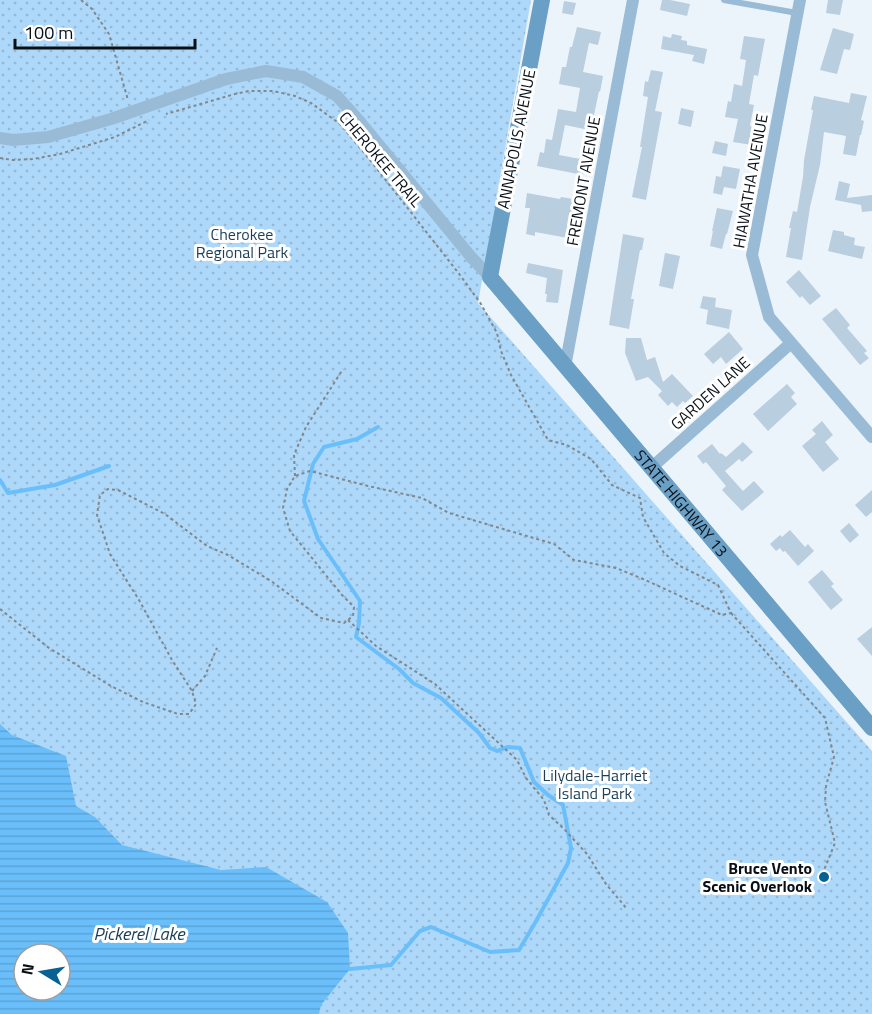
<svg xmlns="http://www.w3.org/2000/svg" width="872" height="1014" font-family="'Titillium Web',sans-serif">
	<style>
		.park { fill: url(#park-dots); fill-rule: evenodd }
		.water { fill: url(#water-rules); fill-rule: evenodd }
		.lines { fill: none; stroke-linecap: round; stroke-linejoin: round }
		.stream { stroke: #6abffb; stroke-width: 4 }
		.building { fill: #b9cede }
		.path { stroke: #80878d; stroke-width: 2; stroke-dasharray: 3 3; stroke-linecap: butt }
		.lane { stroke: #99bbd6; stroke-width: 6 }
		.street { stroke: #99bbd6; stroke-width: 12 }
		.secondary { stroke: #6a9fc6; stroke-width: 16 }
		.poi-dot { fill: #076192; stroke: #fff; stroke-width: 2 }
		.labels { text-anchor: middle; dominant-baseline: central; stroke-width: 6; stroke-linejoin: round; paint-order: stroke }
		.street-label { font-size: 16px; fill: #091015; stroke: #fff }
		.park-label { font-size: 16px; fill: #1b3f58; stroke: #fff }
		.poi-label { font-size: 16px; font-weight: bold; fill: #091015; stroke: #fff; text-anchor: end }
		.water-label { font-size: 18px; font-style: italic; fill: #1c3f58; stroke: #fff }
	</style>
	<defs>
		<pattern id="park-dots" width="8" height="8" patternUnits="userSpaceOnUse" patternTransform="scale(1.5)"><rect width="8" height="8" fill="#add8f9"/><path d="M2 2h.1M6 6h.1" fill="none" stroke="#94b8d5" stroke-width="1.8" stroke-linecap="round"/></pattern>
		<pattern id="water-rules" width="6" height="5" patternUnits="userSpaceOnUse" patternTransform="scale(1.5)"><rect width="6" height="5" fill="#6abffb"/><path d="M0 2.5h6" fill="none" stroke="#5ba3d6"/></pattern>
	</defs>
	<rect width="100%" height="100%" fill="#ecf4fb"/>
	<path class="park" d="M0,0H531L478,303L872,751V1014H0ZM24,954H60V990H24Z"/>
	<path class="water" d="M0,724L12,735L66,756L76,806L95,817L122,845L221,870L266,867L327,902L348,933L350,969L321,1005L319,1014H0ZM24,954H60V990H24Z"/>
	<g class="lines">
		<g class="stream">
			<path d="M0,480L8,493L55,485L109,466"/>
			<path d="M350,969L391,965L420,931L431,927L490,952L519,950L535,923L568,863L571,848L563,805L548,795L534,782L520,748L508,747L497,751L490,748L479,733L441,698L413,683L399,669L356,637L359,623L360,601L318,539L304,501L313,464L324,447L357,439L378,427"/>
		</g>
	</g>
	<g class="building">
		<path d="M662,0H670L690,4L687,16L660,10Z"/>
		<path d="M828,0H843L840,15L826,13Z"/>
		<path d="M564,1L576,3L573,15L562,13Z"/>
		<path d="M577,27L601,32L598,45L589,43L583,72L603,76L600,92L599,91L594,115L597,116L594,131L565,125L559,155L586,160L583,175L537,166L540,152L544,153L546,139L552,140L558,109L576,112L580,88L559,84L562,67H566L570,47H572Z"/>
		<path d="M833,28L854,34L850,50L844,49L837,74L820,70Z"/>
		<path d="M672,34L682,36L681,40L687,41V45L707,49L704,64L692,61L694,55L661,49L663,36L671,38Z"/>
		<path d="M744,36L765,39L758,76L754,75L749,104L754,105L750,125L755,133L752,145L733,142L738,119L725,117L728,101L731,102L734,84L742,86L746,60L740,59Z"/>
		<path d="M651,70L663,72L655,111L662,112L646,200L632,197L642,147H640L648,97L643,96L645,81L648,82Z"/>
		<path d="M851,93L867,96L861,120L864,121L861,135H860L856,156L843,154L846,136L824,132L820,165L810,207L802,260L786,257L791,228H789L793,211L797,212L803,177L804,160L813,110H811L814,96L849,103Z"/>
		<path d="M681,108L694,111L691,127L678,124Z"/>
		<path d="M715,141L728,144L726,156L712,153Z"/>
		<path d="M723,166L740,169L736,189L724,187L722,195L713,193L716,176L721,177Z"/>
		<path d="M839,181L850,184L847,198L872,195V211L862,212L861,205L835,200Z"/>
		<path d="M527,193L560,199L561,197L574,199L568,238L535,232V236L526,234L530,208H525Z"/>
		<path d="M717,208L733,211L727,234H726L722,249L710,246L713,231H712Z"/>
		<path d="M833,230L844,232V235L855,238L854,245L865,247L862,259L828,251Z"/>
		<path d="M623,234L644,238L642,250H640L631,299H634L629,329L609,325Z"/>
		<path d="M665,253L680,256L673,289L659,286Z"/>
		<path d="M528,263L563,270L558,303L546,302L547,294H545L547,278L526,273Z"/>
		<path d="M799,270L821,296L810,305L802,296L800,298L786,282Z"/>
		<path d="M703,296L716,298L715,307L732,310L729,329L706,324L708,310L700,308Z"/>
		<path d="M836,308L850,325L847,328L867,351L864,353L869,358L860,365L822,319Z"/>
		<path d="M729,332L743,349L726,364L721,357L713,364L704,354Z"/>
		<path d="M626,338H641L647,360L655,357L663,382L672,374L693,396L685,403L683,401L677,407L672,402L668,406L658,395L662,391L648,377L636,381L625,353Z"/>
		<path d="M787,384L795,393L791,397L797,404L768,431L753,414Z"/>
		<path d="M822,421L833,435L825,442L839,459L823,472L802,446L816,434L812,430Z"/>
		<path d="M743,442L753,452L742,462L739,459L725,471L743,491L754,481L764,492L742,511L722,490L726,486L706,462L703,464L697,456L712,444L720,454L721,453L726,457Z"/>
		<path d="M872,490V512L866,517L855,505Z"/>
		<path d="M849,523L859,535L850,543L840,531Z"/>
		<path d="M790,530L805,547L808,544L814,551L798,566L785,551L783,552L780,548L776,551L770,544L780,535L782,537Z"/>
		<path d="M822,570L834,584L831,586L843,600L831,610L808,582Z"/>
		<path d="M872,627V656L857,639Z"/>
	</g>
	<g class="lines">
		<g class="path">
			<path d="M81,0L92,9L109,34L128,100"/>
			<path d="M0,158L13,160L33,159L60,154L115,137L149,120"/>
			<path d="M295,476L294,455L306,427L343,369"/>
			<path d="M0,609L49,648L111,686L143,702L178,714H189L196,704L192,691L172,660L139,600L110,554L97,515L100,495L108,489L118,490L165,514L207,546L228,555L271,581L321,618L344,623L353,616L354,607L342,595L290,531L283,508L287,489L295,476L310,471L368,486L422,498L449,513L554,544L574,560L616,568L643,579L722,615L731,613L718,585L680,566L664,553L643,517L640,498L612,485L591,459L567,445L548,440L511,375L501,351L497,333L481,304L460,275L370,160L340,124L311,103L295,96L273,91H249L235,94L166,114"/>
			<path d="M731,613L825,718L834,757L826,786L825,802L835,843L824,870V877"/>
			<path d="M348,620L376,646L435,684L517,760L526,778L544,800L549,815L564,829L587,854L606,884L627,909"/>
			<path d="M192,691L205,676L217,648"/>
		</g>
		<path class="lane" d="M724,0L797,13"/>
		<g class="street">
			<path d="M800,0L752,255L769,317L872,437"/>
			<path d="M0,138L13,140L48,137L111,119L226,79L266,71L303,77L337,96L361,123L472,258L490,277"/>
			<path d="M565,367L633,0"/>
			<path d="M651,468L791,343"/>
		</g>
		<path class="secondary" id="s1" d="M542,0L490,277L872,728"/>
	</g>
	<circle class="poi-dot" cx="824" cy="877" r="6"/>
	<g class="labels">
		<g class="street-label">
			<text transform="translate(516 139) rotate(-79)">ANNAPOLIS AVENUE</text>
			<text transform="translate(381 159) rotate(50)">CHEROKEE TRAIL</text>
			<text transform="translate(583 181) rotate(-80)">FREMONT AVENUE</text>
			<text transform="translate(750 181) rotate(-80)">HIAWATHA AVENUE</text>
			<text transform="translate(710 393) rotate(-42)">GARDEN LANE</text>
			<text stroke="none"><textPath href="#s1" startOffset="578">STATE HIGHWAY 13</textPath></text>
		</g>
		<g class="park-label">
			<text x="242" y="234">Cherokee<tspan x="242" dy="18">Regional Park</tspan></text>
			<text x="595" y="775">Lilydale-Harriet<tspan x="595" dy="18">Island Park</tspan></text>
		</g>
		<g class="poi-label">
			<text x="812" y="868">Bruce Vento<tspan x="812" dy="18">Scenic Overlook</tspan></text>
		</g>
		<g class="water-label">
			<text x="139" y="933">Pickerel Lake</text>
		</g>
	</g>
	<g transform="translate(42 972) rotate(281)"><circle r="28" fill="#ffffff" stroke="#9d9fa1" stroke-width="1.5"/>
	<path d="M0-4.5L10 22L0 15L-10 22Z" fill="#076192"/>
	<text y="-9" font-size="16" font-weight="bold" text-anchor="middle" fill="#091015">N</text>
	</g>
	<path d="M15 39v9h180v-9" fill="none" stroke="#091015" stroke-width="3"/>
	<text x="24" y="39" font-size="18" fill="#091015" stroke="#ffffff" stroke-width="4.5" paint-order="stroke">100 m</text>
</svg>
